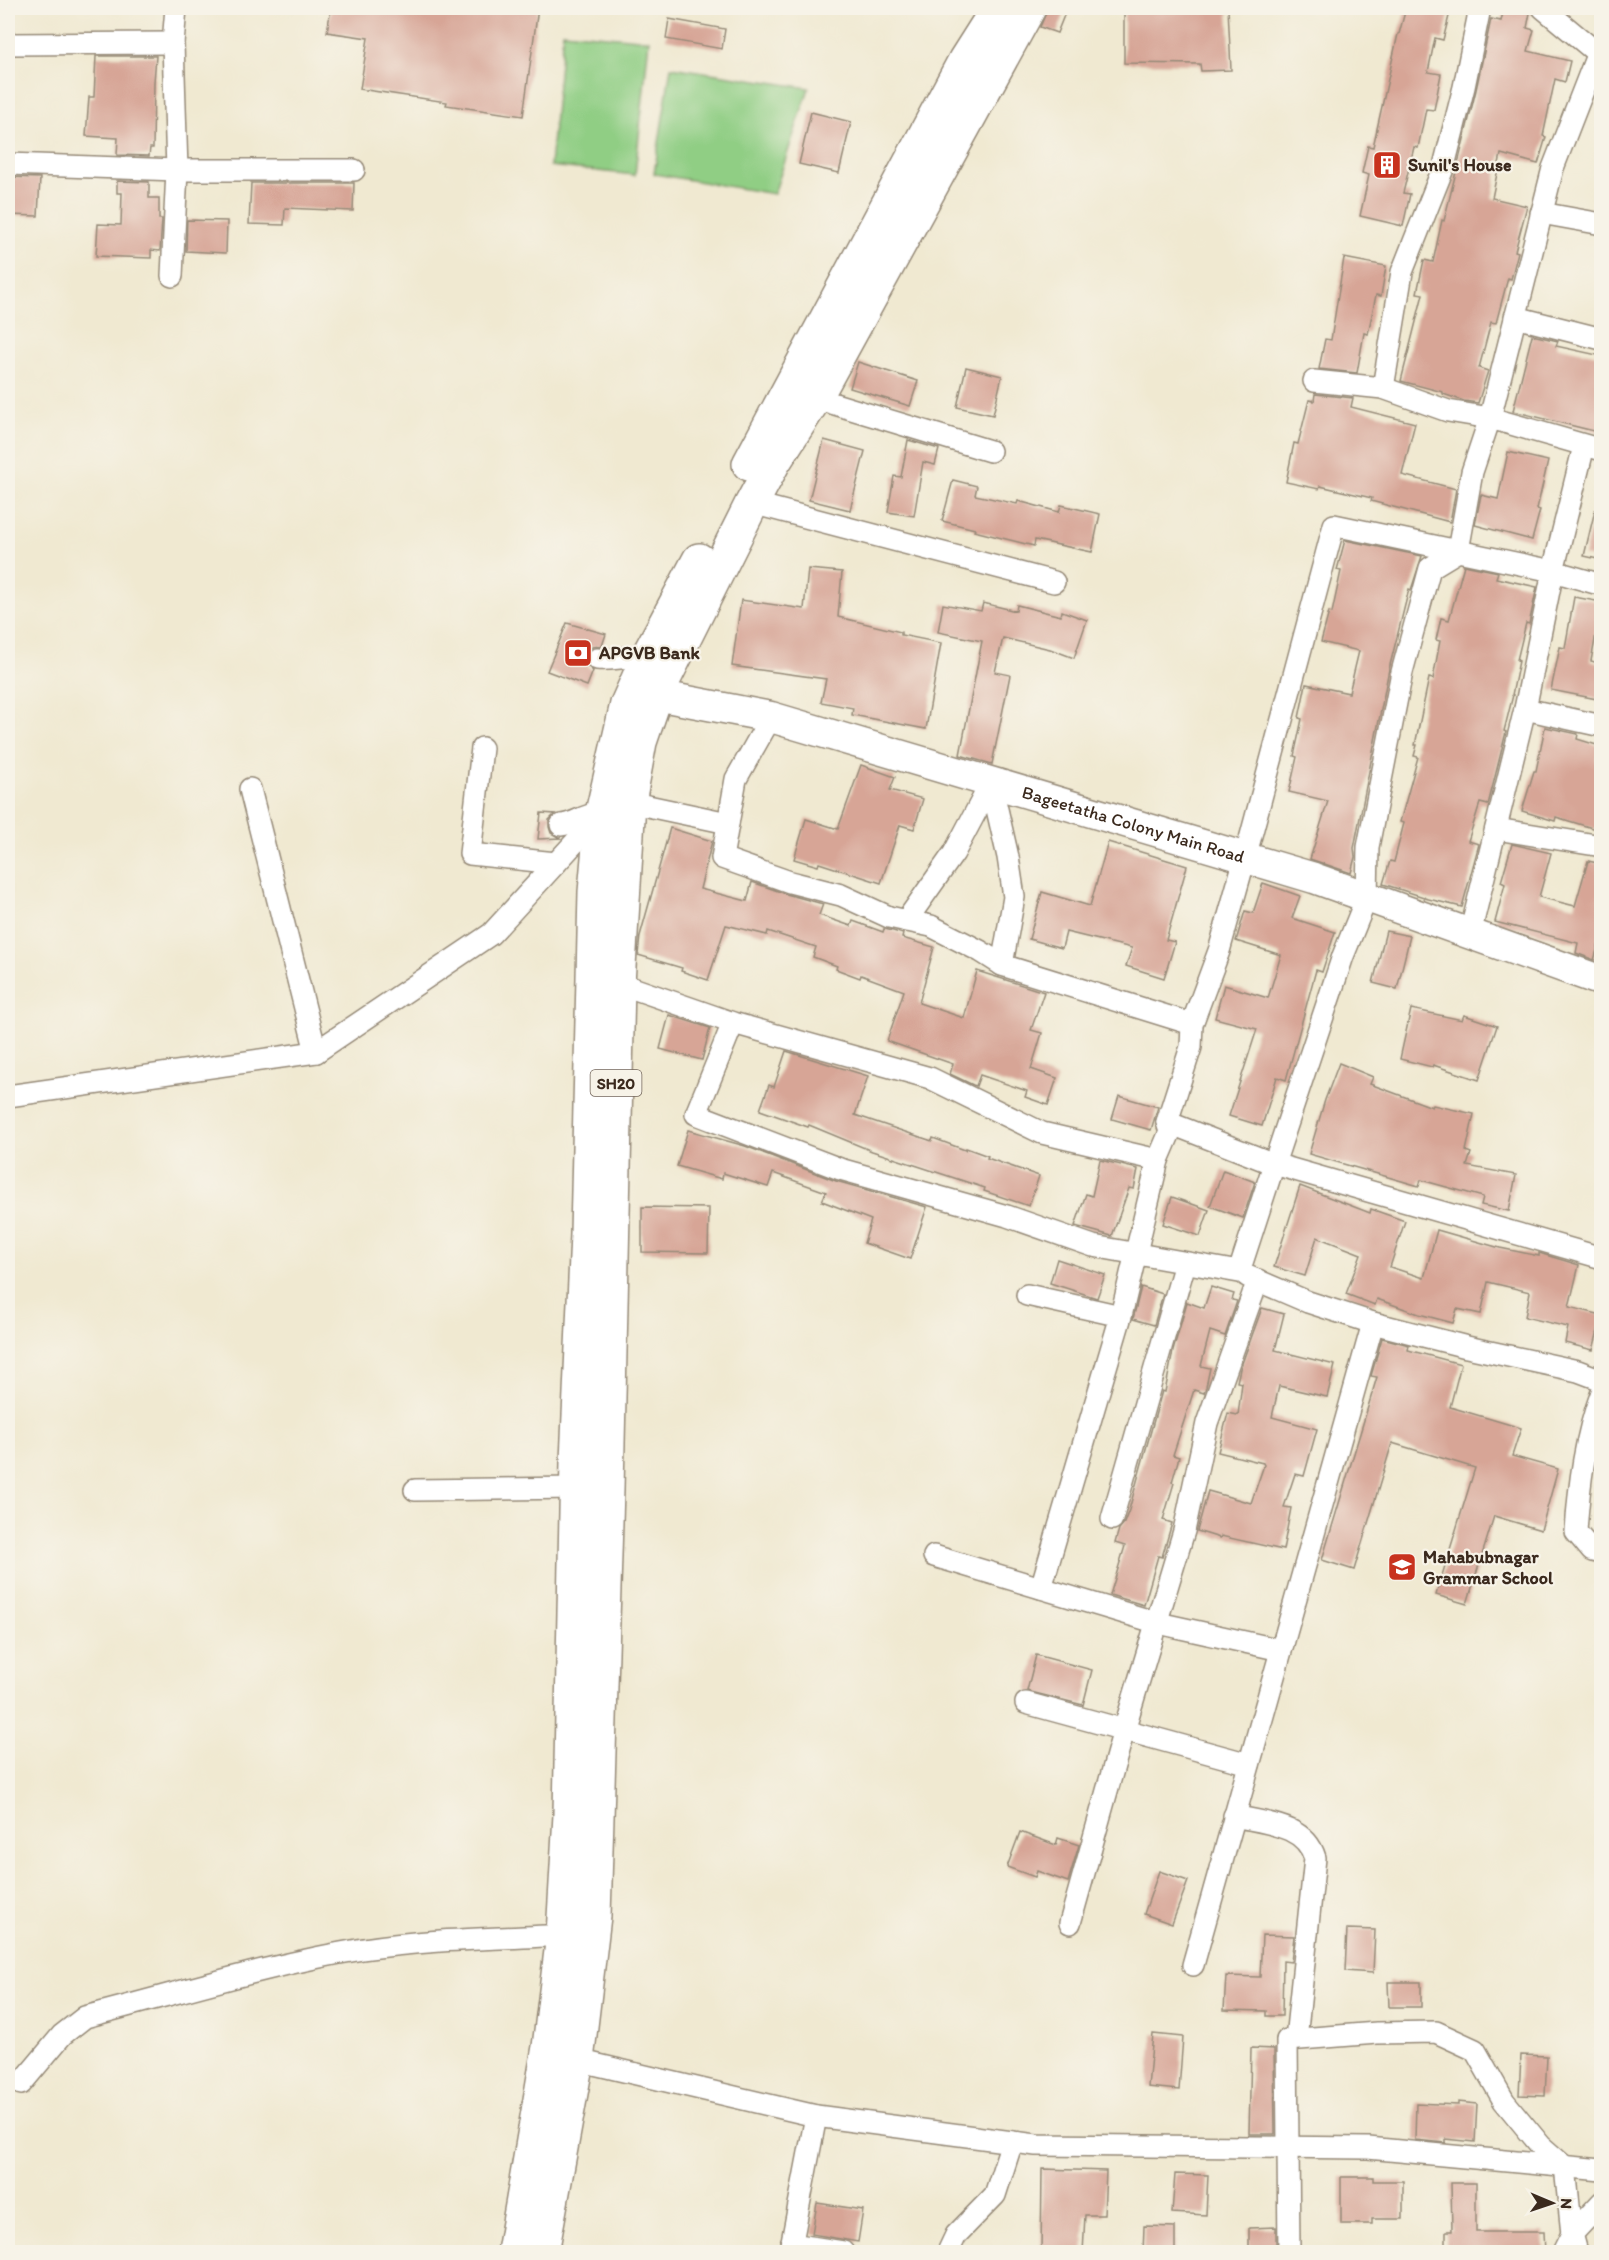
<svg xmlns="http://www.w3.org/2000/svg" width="1609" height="2260" font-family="Itim,sans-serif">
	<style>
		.green { fill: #90ce84; stroke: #667c51; stroke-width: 1.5 }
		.building { fill: #d7a596 }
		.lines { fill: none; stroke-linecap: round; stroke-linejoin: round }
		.street-casing { stroke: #968a78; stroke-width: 24 }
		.secondary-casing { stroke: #968a78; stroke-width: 33 }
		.primary-casing { stroke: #968a78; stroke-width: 36 }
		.street { stroke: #fff; stroke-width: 21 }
		.secondary { stroke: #fff; stroke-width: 30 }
		.primary { stroke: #fff; stroke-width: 33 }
		.labels { text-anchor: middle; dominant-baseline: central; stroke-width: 4.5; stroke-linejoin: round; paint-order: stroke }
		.shield { fill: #f7f3e8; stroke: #73665b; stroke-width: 1.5 }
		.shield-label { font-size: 16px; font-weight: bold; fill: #3b2a1e }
		.poi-label { font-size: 18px; font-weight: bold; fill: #3b2a1e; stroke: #f7f3e8; text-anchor: start }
		.street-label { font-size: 18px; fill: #3b2a1e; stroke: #f7f3e8 }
	</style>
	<rect width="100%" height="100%" fill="#f7f3e8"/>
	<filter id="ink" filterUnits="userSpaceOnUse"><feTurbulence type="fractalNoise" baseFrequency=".0167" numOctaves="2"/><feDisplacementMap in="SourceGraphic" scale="12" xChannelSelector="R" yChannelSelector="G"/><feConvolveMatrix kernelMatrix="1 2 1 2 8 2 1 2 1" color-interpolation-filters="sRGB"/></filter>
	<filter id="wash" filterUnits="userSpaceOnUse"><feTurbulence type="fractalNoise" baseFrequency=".008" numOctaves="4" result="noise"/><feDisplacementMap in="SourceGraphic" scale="24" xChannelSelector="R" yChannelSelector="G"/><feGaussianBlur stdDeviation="1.35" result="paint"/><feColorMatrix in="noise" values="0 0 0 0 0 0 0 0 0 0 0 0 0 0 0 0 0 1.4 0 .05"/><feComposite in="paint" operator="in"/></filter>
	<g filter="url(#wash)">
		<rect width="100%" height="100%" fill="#f0e9d1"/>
		<g class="green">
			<path d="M563,32L649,40L635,175L550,166Z"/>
			<path d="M671,67L809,88L774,194L654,174Z"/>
		</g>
		<g id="blocks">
			<g class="building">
				<path d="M331,8H538L523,116L446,105L447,102L360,89L368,38L327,32Z"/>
				<path d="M1048,8H1067L1057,33L1040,27Z"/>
				<path d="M1124,8H1228L1231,70L1201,71L1200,64L1124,63Z"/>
				<path d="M1406,8H1451L1443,40L1435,38L1428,72L1441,74L1434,110L1426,109L1418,148L1414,147L1403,193L1410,194L1403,226L1360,216L1369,175L1362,173L1368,146L1373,147L1398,34H1399Z"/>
				<path d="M1504,8H1531L1527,28L1534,30L1528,51L1570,61L1565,82L1555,79L1543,136L1546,137L1538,164L1501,154L1492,198L1527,206L1515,251L1518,252L1511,279L1508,278L1496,323L1491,322L1479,368L1488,371L1478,403L1464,401L1443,394V392L1401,381L1423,294L1417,293L1424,260L1433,262L1442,220L1444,221L1476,90L1491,19L1501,21Z"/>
				<path d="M669,19L725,29L722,49L666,39Z"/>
				<path d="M96,56H156L154,82L153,148H150L149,156L117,155L118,138L86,136L89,97H94Z"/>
				<path d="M811,112L851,122L839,173L799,164Z"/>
				<path d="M8,177L40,178L38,216L8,215Z"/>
				<path d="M117,181L149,182V198H159V219H162L160,251L151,250V258L96,256L98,224L121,225L122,193H117Z"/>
				<path d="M251,183H354L353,211L285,208L284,225L249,224Z"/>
				<path d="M187,220L227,221L226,253L186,251Z"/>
				<path d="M1344,258L1386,266L1381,296L1376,295L1368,334L1364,333L1357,373L1319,369L1325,339L1331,340Z"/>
				<path d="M1532,335L1558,341L1556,346L1602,356V433L1513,411Z"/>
				<path d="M858,362L918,381L910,406L850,388Z"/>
				<path d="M966,367L1002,376L993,415L957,407Z"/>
				<path d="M1315,394L1353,398L1351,407L1415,423L1402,475L1456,489L1450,522L1371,501L1372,498L1320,486L1319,489L1286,482L1294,443L1298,444L1309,400L1314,401Z"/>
				<path d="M824,440L865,451L850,510L809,500Z"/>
				<path d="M908,440L939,449L935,465L923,462L914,516L888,512L894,476L901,477Z"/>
				<path d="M1508,452L1548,461L1537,509L1540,510L1532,540L1475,525L1481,495L1498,499Z"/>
				<path d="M953,480L977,486L975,495L1017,504L1018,501L1059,512L1061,505L1100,514L1092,552L1035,540L1034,546L974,531L975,529L942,521Z"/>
				<path d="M1595,510L1602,511V560L1584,556Z"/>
				<path d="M1345,540L1422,556L1411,590L1409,589L1389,669L1354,848L1355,857L1351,873L1310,859L1328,801L1289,792L1297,757L1294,756L1302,719L1299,718L1306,684L1349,693L1359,651L1321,642L1329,612L1332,613L1341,571L1337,570Z"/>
				<path d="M1464,565L1498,572L1496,578L1537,587L1529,624L1526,623L1517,660L1519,661L1512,695H1513L1504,731L1506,732L1488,805L1480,803L1468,841L1479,844L1462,907L1424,898V897L1383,884L1390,861L1394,862L1404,823L1400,822L1418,757L1414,756L1417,745H1415L1429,678L1433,679L1440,641L1436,640L1441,618L1449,620Z"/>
				<path d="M808,569L842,572L838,617L901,632V635L941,643L926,729L852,715L853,708L821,702L826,679L732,666L741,600L804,609Z"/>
				<path d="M1574,597L1602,602L1591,661L1602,664V700L1551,690L1560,647L1565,648Z"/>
				<path d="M983,603L1016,611L1017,605L1061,616L1062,611L1087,620L1074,658L1050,649L1003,638L995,672L1010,675L992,764L960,755L982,641L938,632L943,604L981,611Z"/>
				<path d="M567,623L606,634L602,646L592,647L586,653L585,664L593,671L587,686L547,671Z"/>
				<path d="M1545,727L1578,734L1577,739L1600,746L1596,760L1602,761V831L1556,817L1555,821L1522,811L1534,771H1536Z"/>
				<path d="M861,765L895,777L890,790L923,799L914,829L900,825L881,883L819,863L818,866L794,859L806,819L838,829Z"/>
				<path d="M541,813L555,814L549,820V827L551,833L560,838L538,839Z"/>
				<path d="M670,828L712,841L700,889L747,901L752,882L786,894L823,904L819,915L851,926L853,921L883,932L884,929L893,931L903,934L902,938L934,947L919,1003L964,1018L977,971L1044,992L1031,1030L1042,1033L1031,1069L1057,1078L1048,1105L1025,1097L1027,1091L980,1075L976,1086L973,1085L950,1074L953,1064L887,1041L904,991L861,975L860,978L836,969L837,966L813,957L816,947L768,931L767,935L726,925L708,980L681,971L682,968L638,955L640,936Z"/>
				<path d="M1108,842L1187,866L1166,940L1175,942L1164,978L1126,966L1132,948L1066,932L1062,948L1029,939L1042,892L1090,906Z"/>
				<path d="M1512,844L1551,853L1539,897L1575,906L1588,861L1602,864V934L1594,960L1576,953L1578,943L1495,922L1505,884L1501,882Z"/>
				<path d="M1263,883L1300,896L1292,918L1335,932L1322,972L1316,970L1286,1080L1277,1077L1262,1126L1229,1116L1257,1029L1215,1018L1224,985L1268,998L1281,955L1236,941L1245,911L1253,913Z"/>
				<path d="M1386,931L1410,936L1397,989L1373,983Z"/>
				<path d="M1411,1009L1462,1020L1464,1015L1497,1026L1479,1080L1433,1065L1432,1067L1400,1059Z"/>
				<path d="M669,1015L710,1028L702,1060L660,1049Z"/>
				<path d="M786,1051L868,1076L855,1115L932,1141L933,1138L965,1150L966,1148L988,1156L987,1158L1039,1176L1029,1206L984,1191L985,1188L872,1151L809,1125L808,1127L760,1110L769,1085L774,1087Z"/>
				<path d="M1339,1063L1373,1077L1370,1084L1432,1107L1433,1105L1474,1114L1466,1151L1471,1153L1467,1166L1516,1175L1509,1211L1481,1205L1483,1197L1421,1180L1419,1186L1309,1154L1325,1100Z"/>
				<path d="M1119,1096L1158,1107L1151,1130L1112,1119Z"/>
				<path d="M688,1130L745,1146L836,1181L927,1207L910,1259L864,1243L871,1220L822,1201L826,1192L773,1173L768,1187L723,1173L722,1179L677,1166Z"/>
				<path d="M1100,1160L1138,1169L1134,1189L1129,1188L1112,1236L1075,1226L1086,1194L1092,1196Z"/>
				<path d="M1223,1170L1255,1182L1243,1218L1210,1206Z"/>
				<path d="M1300,1186L1370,1213L1371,1209L1405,1221L1390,1267L1424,1278L1437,1230L1500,1248L1539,1256V1253L1579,1265L1569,1307L1602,1315L1593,1350L1565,1343L1568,1327L1525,1317L1530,1292L1488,1282L1481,1314L1457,1309L1453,1323L1419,1314L1377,1299L1375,1305L1346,1294L1361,1254L1317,1237L1305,1276L1274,1267Z"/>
				<path d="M1172,1197L1209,1210L1200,1236L1163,1224Z"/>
				<path d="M642,1207L709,1208L708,1253L642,1252Z"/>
				<path d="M1057,1259L1105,1275L1097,1298L1050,1283Z"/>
				<path d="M1141,1287L1163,1294L1154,1325L1133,1319Z"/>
				<path d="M1211,1287L1234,1294L1232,1300L1237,1301L1225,1336L1210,1331L1201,1366L1210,1368L1206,1387L1204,1393L1194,1390L1173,1455L1179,1457L1172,1482L1174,1483L1163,1520L1172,1523L1162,1557L1158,1556L1144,1605L1110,1595L1125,1546L1115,1543L1119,1529L1124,1523L1129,1510L1162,1391L1165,1392L1173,1351L1187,1302L1204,1308Z"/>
				<path d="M1262,1308L1284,1314L1275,1350L1335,1365L1327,1397L1279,1386L1272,1417L1317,1429L1304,1476L1295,1474L1284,1507L1291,1508L1283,1550L1221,1536L1220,1538L1197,1531L1208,1491L1251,1503L1264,1465L1263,1463L1218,1452L1228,1413L1238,1415L1242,1383L1237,1382L1240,1369Z"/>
				<path d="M1382,1338L1409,1345L1408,1350L1461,1364L1450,1407L1521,1428L1512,1456L1558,1469L1541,1530L1494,1516L1467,1604L1436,1595L1475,1468L1392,1443L1354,1570L1322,1560L1377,1377L1371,1376Z"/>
				<path d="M1036,1655L1092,1670L1083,1705L1027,1691Z"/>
				<path d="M1020,1832L1056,1845L1058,1838L1079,1845L1068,1882L1037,1871L1035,1877L1007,1867Z"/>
				<path d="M1159,1871L1188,1881L1172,1924L1144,1914Z"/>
				<path d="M1347,1929L1375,1930L1373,1973L1345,1971Z"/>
				<path d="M1262,1935L1294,1936L1291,1962L1283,1961L1282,2016H1266V2011L1224,2010L1226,1976L1260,1977Z"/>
				<path d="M1388,1982H1421V2007H1389Z"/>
				<path d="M1153,2034L1183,2037L1179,2090L1148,2087Z"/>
				<path d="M1251,2048L1274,2049L1275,2134H1249Z"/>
				<path d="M1521,2055L1547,2056L1545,2096L1519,2095Z"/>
				<path d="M1458,2102L1477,2104L1475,2142L1446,2139V2143L1415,2140L1416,2103L1458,2105Z"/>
				<path d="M1042,2169L1106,2171L1104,2215H1085L1083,2253H1041Z"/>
				<path d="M1175,2174L1208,2175L1206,2215L1172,2213Z"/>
				<path d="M1341,2177H1373V2181H1403V2219H1372V2224H1341Z"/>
				<path d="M1451,2183H1476V2232H1544L1545,2253H1446V2231H1452Z"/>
				<path d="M817,2203L863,2210L858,2242L812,2234Z"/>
				<path d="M1144,2226L1175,2227V2253H1143Z"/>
				<path d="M1276,2227V2253H1249V2228Z"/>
			</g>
		</g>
	</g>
	<g filter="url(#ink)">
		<use href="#blocks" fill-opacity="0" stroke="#968a78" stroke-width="1.5"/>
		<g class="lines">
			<g class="street-casing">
				<g id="street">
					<path d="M1543,8L1602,57"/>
					<path d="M8,44L173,43"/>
					<path d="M1597,55L1553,168L1490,418L1602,450"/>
					<path d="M8,164L177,170H354"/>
					<path d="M1541,213L1602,224"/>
					<path d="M172,276L177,170L173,43L176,8"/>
					<path d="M1515,317L1602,339"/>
					<path d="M1314,381L1383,388L1402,272L1444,166L1464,87L1480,8"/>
					<path d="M1383,388L1448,411L1490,418L1472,472L1458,551L1430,568L1402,672L1368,847L1367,897L1343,956L1274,1164L1602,1258"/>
					<path d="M815,398L990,451"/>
					<path d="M1584,446L1553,571L1602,585"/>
					<path d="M752,503L1054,582"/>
					<path d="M597,659C618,661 624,653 646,661"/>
					<path d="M771,717L736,779L722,858L790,882L841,895L889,917L931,926L980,951L1002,965L1014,897L1008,857L991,783"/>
					<path d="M482,748L470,854L556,863"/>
					<path d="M250,789L316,1052"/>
					<path d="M561,825C574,824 582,816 595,814"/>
					<path d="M1496,829L1602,846"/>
					<path d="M906,921L954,853L991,783"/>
					<path d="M1470,934L1525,709"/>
					<path d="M1002,965L1192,1024"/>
					<path d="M618,983L733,1023L696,1114L840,1169L1007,1216L1093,1246L1239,1272L1274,1164L1167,1122L1170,1132L1158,1160L1042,1133L930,1078L733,1023"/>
					<path d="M8,1096L316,1052L491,934L602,813L629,802L728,823"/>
					<path d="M1167,1122L1191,1047L1192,1024L1219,951L1245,858L1334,525L1553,571L1525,709L1602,726"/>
					<path d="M1247,1276L1308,1302L1373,1323L1467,1347L1578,1371L1602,1380"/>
					<path d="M1027,1295L1121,1316"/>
					<path d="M1602,1392C1585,1437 1579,1484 1576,1532L1592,1551L1602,1553"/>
					<path d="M415,1490L576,1488"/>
					<path d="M1112,1519L1185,1263"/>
					<path d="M934,1556L1158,1623L1281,1650"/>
					<path d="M1041,1588L1121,1316L1158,1160"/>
					<path d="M1026,1703L1249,1764"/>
					<path d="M1234,1816C1264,1823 1305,1824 1315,1858L1296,2039"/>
					<path d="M1070,1923L1124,1730L1184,1531L1207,1423L1258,1280"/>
					<path d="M1193,1965L1373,1323"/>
					<path d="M577,2060L816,2116L1036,2145L1368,2148L1602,2170"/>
					<path d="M21,2084L62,2035L85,2017C176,1994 271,1964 363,1949C429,1939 497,1939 563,1935"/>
					<path d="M791,2244L843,2252"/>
					<path d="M790,2252L816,2116"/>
					<path d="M948,2252L956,2235L995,2195L1012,2142"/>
					<path d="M1289,2252L1287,2040L1377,2033L1436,2032L1475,2050L1504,2101L1541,2146L1565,2167L1572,2234L1602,2202"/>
					<path d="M1563,2252L1572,2234L1577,2252"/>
				</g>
			</g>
			<g class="secondary-casing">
				<g id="secondary">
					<path id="s1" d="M656,695L771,717L1314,878L1602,981"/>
				</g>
			</g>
			<g class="primary-casing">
				<g id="primary">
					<path d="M749,464L965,60L998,8"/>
					<path d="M514,2252L549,2047L563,1935L570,1815L577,1461L587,1234L595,892L602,813L627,704L650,652L699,560"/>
					<path d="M542,2252L577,2060L594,1916L607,1489L618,983L629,802L640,742L656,695L752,503L774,462L815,398L1029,8"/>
				</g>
			</g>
			<use href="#street" class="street"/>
			<use href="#secondary" class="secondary"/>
			<use href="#primary" class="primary"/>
		</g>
	</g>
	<defs>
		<g id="building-square" transform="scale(1.5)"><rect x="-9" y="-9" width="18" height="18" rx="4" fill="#c8321e" stroke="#f7f3e8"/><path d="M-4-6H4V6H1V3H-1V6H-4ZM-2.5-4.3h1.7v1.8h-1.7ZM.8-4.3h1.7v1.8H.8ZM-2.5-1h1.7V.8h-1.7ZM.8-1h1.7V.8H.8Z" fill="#fff"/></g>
		<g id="bank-square" transform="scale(1.5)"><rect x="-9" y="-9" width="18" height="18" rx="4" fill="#c8321e" stroke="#f7f3e8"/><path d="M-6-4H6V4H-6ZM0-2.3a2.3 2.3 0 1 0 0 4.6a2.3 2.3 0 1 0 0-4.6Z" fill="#fff"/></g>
		<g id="school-square" transform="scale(1.5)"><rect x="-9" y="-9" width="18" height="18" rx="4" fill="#c8321e" stroke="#f7f3e8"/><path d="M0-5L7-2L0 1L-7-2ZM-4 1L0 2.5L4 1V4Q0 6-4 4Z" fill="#fff"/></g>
	</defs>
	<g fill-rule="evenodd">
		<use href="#building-square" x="1387" y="165"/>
		<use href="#bank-square" x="578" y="653"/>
		<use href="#school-square" x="1402" y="1567"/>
	</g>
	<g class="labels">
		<rect class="shield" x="590.5" y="1070" width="51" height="26" rx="4.5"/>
		<g class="shield-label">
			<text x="616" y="1083">SH20</text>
		</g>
		<g class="poi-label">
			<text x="1408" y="165">Sunil's House</text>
			<text x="599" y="653">APGVB Bank</text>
			<text x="1423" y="1557">Mahabubnagar<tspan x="1423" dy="21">Grammar School</tspan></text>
		</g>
		<g class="street-label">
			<text stroke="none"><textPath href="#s1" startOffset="495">Bageetatha Colony Main Road</textPath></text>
		</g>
	</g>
	<rect width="1609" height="2260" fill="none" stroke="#f7f3e8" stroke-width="30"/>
	<g transform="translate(1552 2203) rotate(92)" stroke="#f7f3e8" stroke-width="4.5" paint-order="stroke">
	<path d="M0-4.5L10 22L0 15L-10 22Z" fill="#3b2a1e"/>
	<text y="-9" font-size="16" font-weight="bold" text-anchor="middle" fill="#3b2a1e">N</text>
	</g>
</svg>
